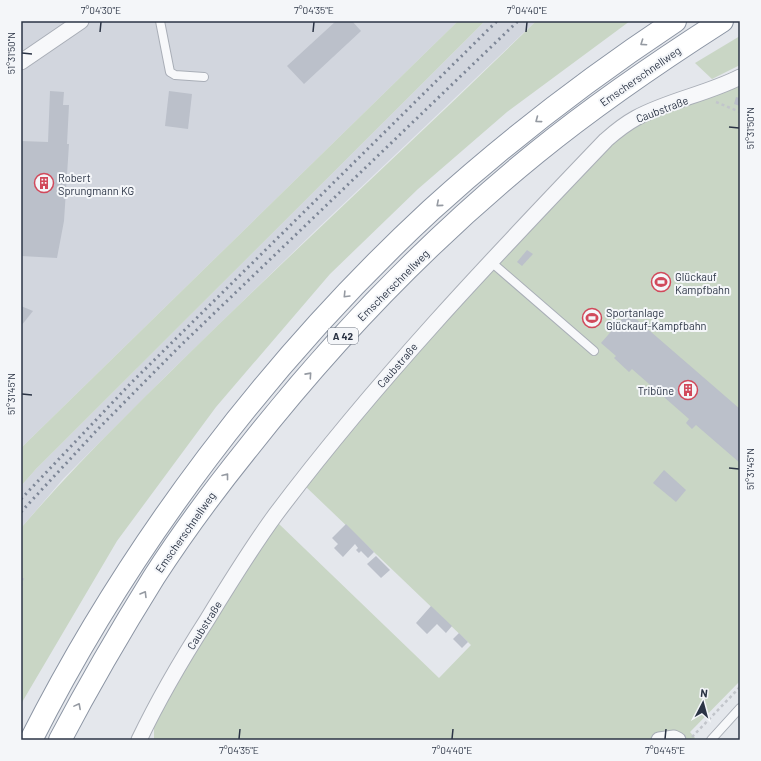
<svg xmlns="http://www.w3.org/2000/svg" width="761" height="761" font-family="Barlow,sans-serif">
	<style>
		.built { fill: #d2d6de }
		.green { fill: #c9d6c5 }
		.building { fill: #bbc0ca }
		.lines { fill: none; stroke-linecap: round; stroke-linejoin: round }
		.service-casing { stroke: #a9aeb7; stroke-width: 10 }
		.minor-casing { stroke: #a9aeb7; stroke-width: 17 }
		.motorway-casing { stroke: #8b94a3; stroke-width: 24 }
		.path { stroke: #c2c5cb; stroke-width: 2.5; stroke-dasharray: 3 3; stroke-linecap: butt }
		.service { stroke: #f7f8fa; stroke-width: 8 }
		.minor { stroke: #f7f8fa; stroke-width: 15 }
		.motorway { stroke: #fff; stroke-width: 22 }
		.rail { stroke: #7d8696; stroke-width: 3; stroke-dasharray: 2 4; stroke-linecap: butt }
		.oneway { stroke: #959aa2 }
		.ticks { fill: none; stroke: #2b3445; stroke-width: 1.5 }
		.labels { text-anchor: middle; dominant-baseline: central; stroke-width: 4; stroke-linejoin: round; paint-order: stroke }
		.shield { fill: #f4f6f9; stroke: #676e7b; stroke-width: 1 }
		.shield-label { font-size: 10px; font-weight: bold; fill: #2b3445 }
		.street-label { font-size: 11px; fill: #2b3445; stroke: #f4f6f9 }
		.poi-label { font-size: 11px; fill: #2b3445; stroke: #f4f6f9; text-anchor: start }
		.neatline { fill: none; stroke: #2b3445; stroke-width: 1.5 }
		.ticks-label { font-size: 10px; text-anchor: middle; fill: #2b3445 }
	</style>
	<rect width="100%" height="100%" fill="#e4e7ec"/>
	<g class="built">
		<path d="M21,21H458L21,448Z"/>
		<path d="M485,21H536L317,229L168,374L63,479L21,528V486L36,469Z"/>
	</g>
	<g class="green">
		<path d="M458,21H485L36,469L21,486V448Z"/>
		<path d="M536,21H630L507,112L418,189L330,274L216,407L117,541L21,704V528C80,459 146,396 211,332C318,228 429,126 536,21Z"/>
		<path d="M740,36V65L712,79L695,63Z"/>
		<path d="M740,81V681L690,732L695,738L693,740H154V725L187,666L224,604L278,523L439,678L471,645L305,486L392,376L608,145L638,123Z"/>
	</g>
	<g class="building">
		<path d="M336,21H352L361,31L304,84L287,66Z"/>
		<path d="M50,91L64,92L63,105H69L67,144H69L64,221L57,258L21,256V141L48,142Z"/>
		<path d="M169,91L192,94L188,129L165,126Z"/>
		<path d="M736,97L740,98V106L734,104Z"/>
		<path d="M527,250L533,254L522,266L517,262Z"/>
		<path d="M21,306L33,311L21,326Z"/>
		<path d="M628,312L740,409V463L696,425L692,429L686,423L689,419L632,369L629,372L614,358L616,356L601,343Z"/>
		<path d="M664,470L686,490L676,502L653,483Z"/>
		<path d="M346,524L374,552L368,558L361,551L359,553L356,550L358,548L355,544L343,557L334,548L338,544L332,538Z"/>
		<path d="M376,556L390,570L381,578L367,564Z"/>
		<path d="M431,606L452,626L446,633L437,624L427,634L416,623Z"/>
		<path d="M459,633L468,642L462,648L453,639Z"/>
	</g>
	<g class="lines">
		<g class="service-casing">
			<g id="service">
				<path d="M160,21L170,72L175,75L204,77"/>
				<path d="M490,261L594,351"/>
				<path d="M711,740L740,708"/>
			</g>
		</g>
		<g class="minor-casing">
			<g id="minor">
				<path d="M21,62L81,21"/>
				<path d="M139,740C159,698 182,659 207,620C229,584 251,548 276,514C376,381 491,260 606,140C615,132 625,124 636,118C669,100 707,94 740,77"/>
				<path d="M659,740L674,738L678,740"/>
			</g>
		</g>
		<g class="motorway-casing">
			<g id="motorway">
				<path d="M31,740C130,544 270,359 431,210C507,141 589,78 675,21"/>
				<path d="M60,740C89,685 121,630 154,577C183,532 215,489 248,448C333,340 429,240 536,153C595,105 658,62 722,21"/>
			</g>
		</g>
		<g class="path">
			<path d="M716,102L740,112"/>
			<path d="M21,586L23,578"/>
			<path d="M692,737L740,687"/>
		</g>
		<use href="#service" class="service"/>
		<use href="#minor" class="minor"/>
		<use href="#motorway" class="motorway"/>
		<g class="rail">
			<path d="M21,499L131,383L497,21"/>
			<path d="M21,512L98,429L178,348L518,21"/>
		</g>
	</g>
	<defs><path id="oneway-chevron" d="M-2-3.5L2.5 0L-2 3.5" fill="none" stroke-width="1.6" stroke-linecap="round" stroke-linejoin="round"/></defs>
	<g class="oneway">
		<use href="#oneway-chevron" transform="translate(643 43) rotate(146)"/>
		<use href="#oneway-chevron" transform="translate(538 120) rotate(143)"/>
		<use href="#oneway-chevron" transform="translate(439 204) rotate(139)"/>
		<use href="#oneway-chevron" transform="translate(346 295) rotate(134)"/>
		<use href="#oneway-chevron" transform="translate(309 375) rotate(-48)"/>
		<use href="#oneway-chevron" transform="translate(226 476) rotate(-52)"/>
		<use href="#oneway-chevron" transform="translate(144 594) rotate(-59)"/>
		<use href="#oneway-chevron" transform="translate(78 706) rotate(-62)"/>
	</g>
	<path class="ticks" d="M100,32L101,22M313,32L314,22M526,32L527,22M22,53L32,54M729,127L739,128M22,394L32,395M729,468L739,469M239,739L240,729M452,739L453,729M665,739L666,729"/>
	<defs>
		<g id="building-ring" transform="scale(1)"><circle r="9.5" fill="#f4f6f9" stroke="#d1495b" stroke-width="1.5"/><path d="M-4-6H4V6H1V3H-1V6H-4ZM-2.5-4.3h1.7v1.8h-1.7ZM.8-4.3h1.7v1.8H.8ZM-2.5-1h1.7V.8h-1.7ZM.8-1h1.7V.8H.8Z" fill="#d1495b"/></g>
		<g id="stadium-ring" transform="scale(1)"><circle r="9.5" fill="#f4f6f9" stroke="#d1495b" stroke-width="1.5"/><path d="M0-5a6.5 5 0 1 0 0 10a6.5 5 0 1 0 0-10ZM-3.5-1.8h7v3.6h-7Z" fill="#d1495b"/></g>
	</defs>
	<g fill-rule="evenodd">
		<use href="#building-ring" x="44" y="183"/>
		<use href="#stadium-ring" x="661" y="282"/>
		<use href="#stadium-ring" x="592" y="318"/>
		<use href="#building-ring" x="688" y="390"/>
	</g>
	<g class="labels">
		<rect class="shield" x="328" y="328" width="30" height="16" rx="3"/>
		<g class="shield-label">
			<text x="343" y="336">A 42</text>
		</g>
		<g class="street-label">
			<text transform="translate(640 76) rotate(-35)">Emscherschnellweg</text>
			<text transform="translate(662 109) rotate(-21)">Caubstraße</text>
			<text transform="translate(393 285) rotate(-45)">Emscherschnellweg</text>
			<text transform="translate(397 365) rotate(-49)">Caubstraße</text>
			<text transform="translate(185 532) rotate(-55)">Emscherschnellweg</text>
			<text transform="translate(204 625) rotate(-58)">Caubstraße</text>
		</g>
		<g class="poi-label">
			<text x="58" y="177">Robert<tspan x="58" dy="13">Sprungmann KG</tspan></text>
			<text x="675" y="276">Glückauf<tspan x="675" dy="13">Kampfbahn</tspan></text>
			<text x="606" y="312">Sportanlage<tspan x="606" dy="13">Glückauf-Kampfbahn</tspan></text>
			<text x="674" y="390" text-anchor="end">Tribüne</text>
		</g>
	</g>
	<rect width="761" height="761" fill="none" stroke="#f4f6f9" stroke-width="44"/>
	<g transform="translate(703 703) rotate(6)" stroke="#f4f6f9" stroke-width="3" paint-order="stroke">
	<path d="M0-3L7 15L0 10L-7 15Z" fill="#2b3445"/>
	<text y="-6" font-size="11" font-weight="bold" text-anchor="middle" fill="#2b3445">N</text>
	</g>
	<rect x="22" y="22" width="717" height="717" class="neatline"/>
	<g class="ticks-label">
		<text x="101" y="14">7°04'30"E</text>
		<text x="314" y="14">7°04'35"E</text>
		<text x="527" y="14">7°04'40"E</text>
		<text transform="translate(11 53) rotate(-90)" y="4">51°31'50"N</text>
		<text transform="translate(750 128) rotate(-90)" y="4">51°31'50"N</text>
		<text transform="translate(11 394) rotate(-90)" y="4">51°31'45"N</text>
		<text transform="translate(750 469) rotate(-90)" y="4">51°31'45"N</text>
		<text x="239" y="754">7°04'35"E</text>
		<text x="452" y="754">7°04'40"E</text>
		<text x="665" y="754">7°04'45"E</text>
	</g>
</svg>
